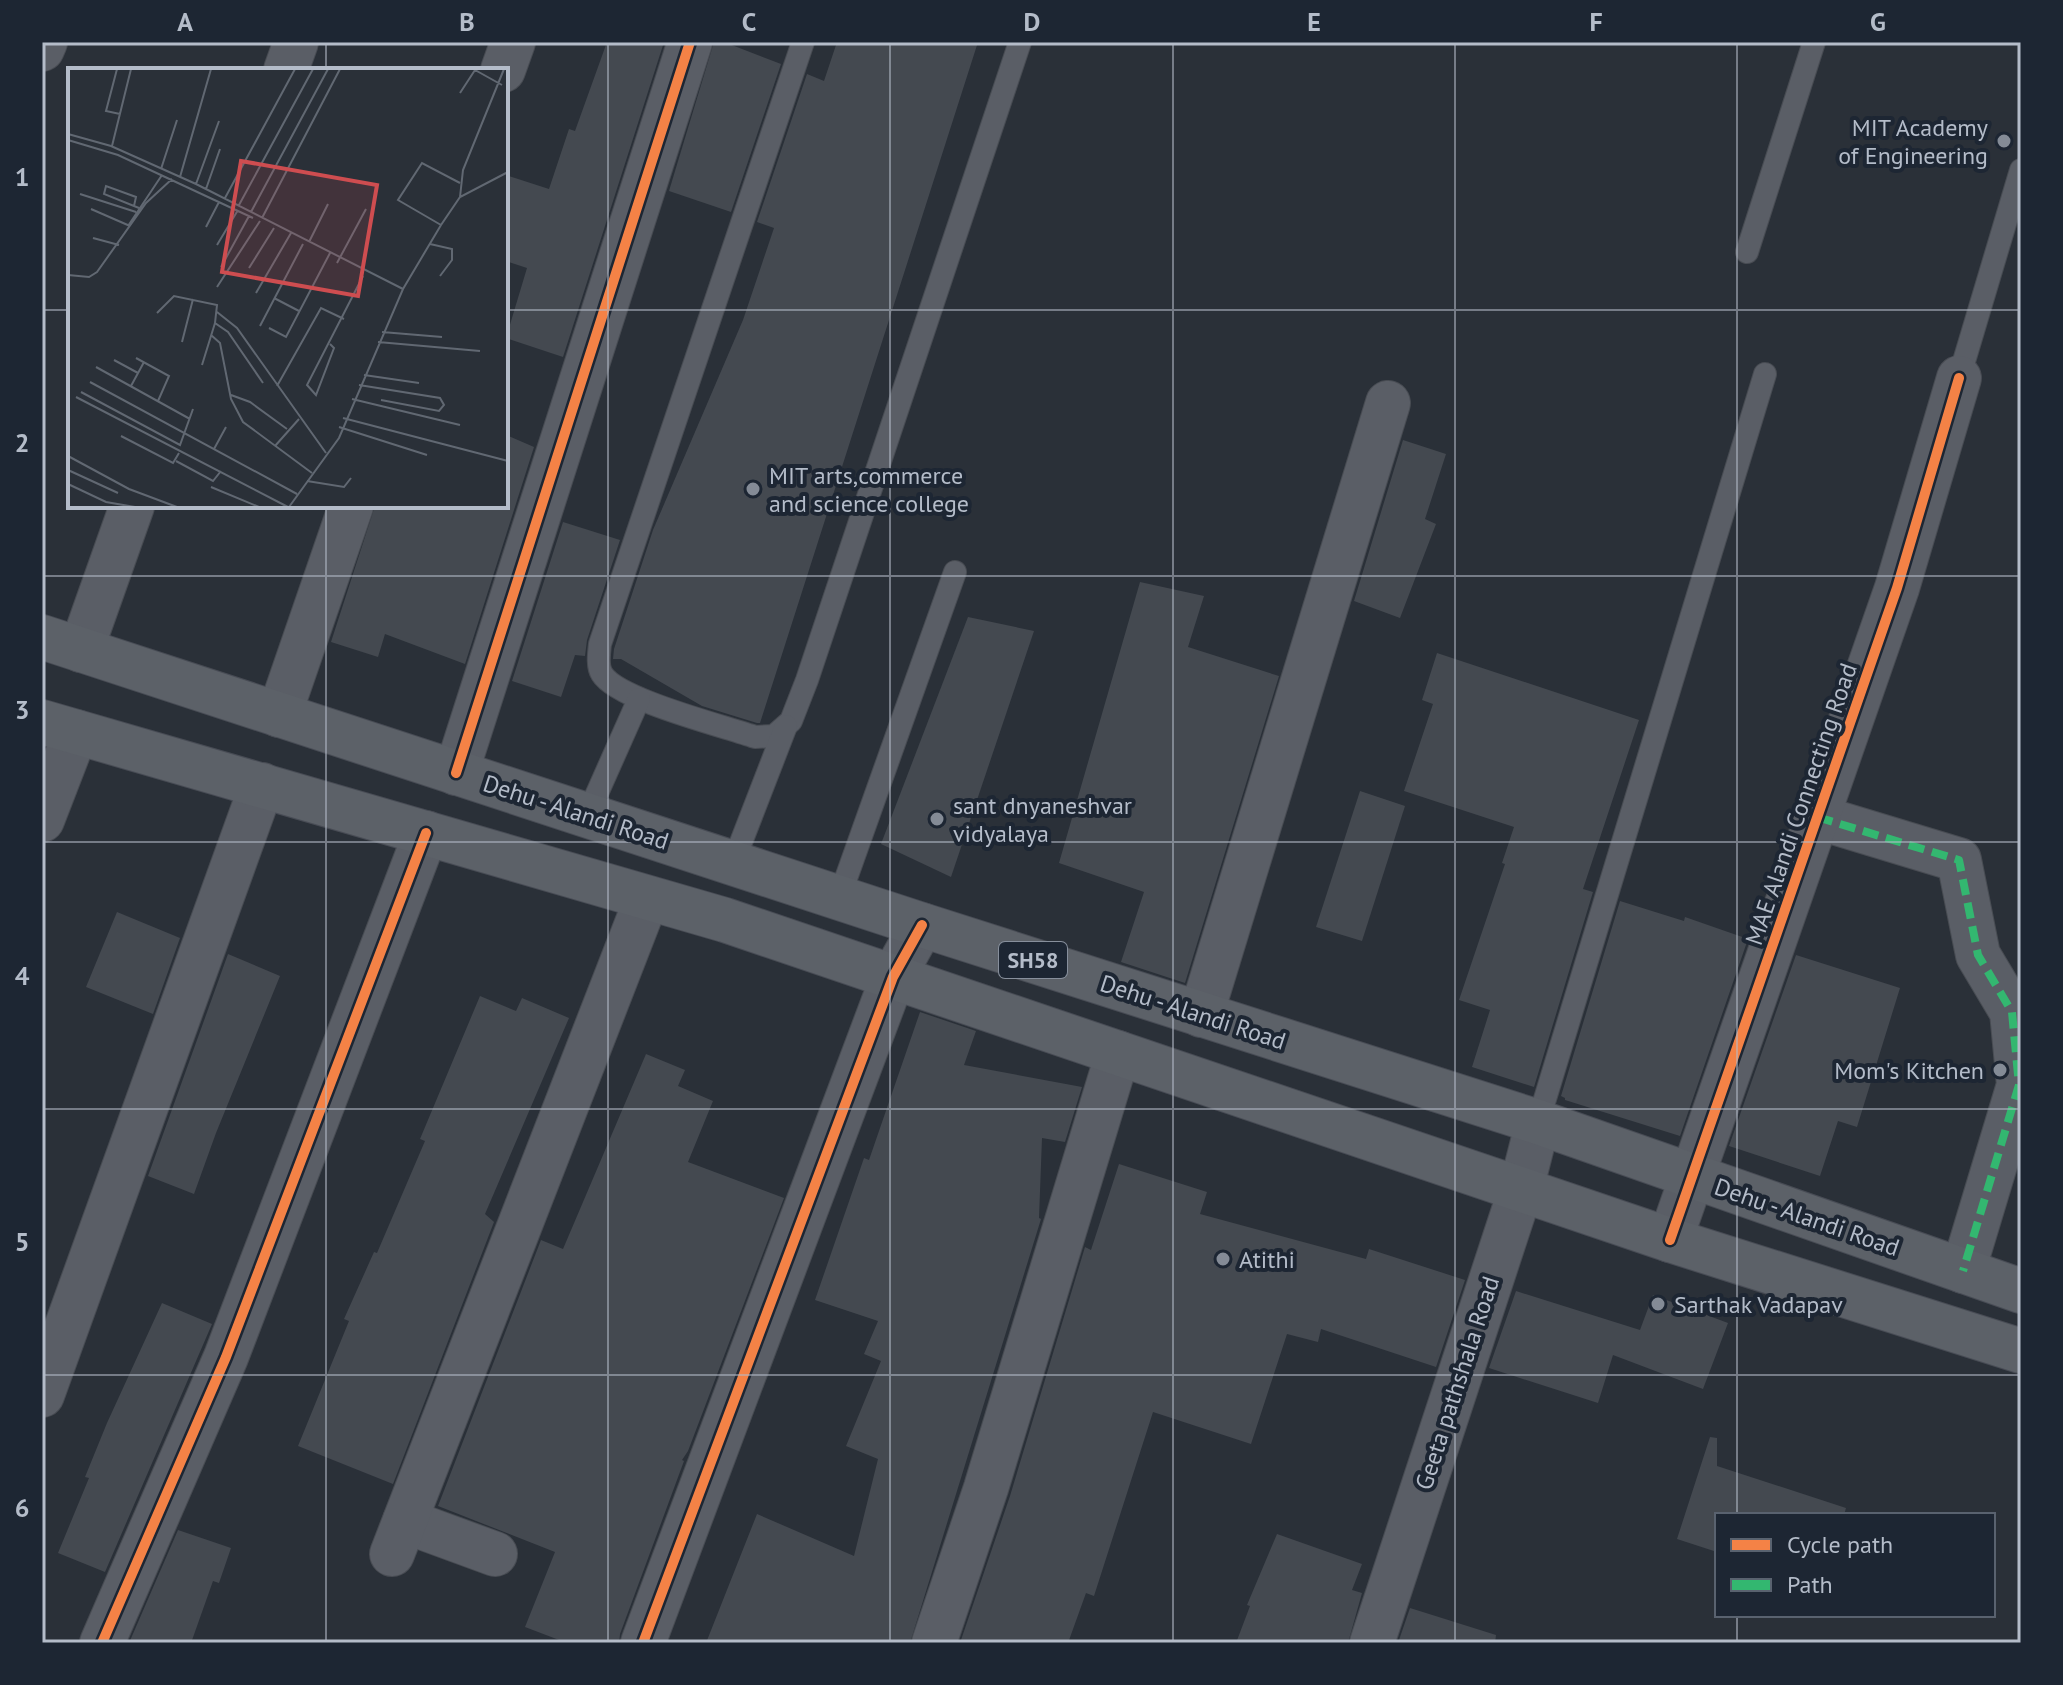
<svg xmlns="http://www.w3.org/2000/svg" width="2063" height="1685" font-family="'PT Sans',sans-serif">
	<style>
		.building { fill: #444950 }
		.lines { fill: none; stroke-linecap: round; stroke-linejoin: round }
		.lane-casing { stroke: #484c53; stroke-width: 24 }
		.street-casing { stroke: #484c53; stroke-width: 46 }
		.primary-casing { stroke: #484c55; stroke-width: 46 }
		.lane { stroke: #5a5e66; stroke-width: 22 }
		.street { stroke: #5a5e66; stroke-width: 44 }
		.primary { stroke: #5c6168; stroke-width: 44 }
		.quiet { stroke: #33b770; stroke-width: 8; stroke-dasharray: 16 8; stroke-linecap: butt }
		.cycleway-casing { stroke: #1d2633; stroke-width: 15 }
		.cycleway { stroke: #f48246; stroke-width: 10 }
		.grid { fill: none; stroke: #b4bcc9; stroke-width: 2; stroke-opacity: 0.55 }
		.poi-dot { fill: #848b96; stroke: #1d2633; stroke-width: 3 }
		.labels { text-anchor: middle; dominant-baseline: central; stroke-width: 8; stroke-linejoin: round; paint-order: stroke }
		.shield { fill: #1d2633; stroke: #878f9c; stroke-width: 2 }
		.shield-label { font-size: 22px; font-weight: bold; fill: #b4bcc9 }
		.poi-label { font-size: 24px; fill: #b4bcc9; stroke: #1d2633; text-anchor: start }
		.street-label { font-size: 24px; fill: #b4bcc9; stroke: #1d2633 }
		.inset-road { fill: none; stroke: #616872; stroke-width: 2 }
		.view { fill: #ce4d50; fill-opacity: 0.15; stroke: #ce4d50; stroke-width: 4 }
		.inset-edge { fill: none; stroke: #b4bcc9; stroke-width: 4 }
		.neatline { fill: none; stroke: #b4bcc9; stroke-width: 3 }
		.grid-label { font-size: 26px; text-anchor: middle; font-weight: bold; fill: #b4bcc9 }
	</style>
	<rect width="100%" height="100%" fill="#2a3038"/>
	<g class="building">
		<path d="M607,42H664L563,357L506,338L527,268L506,261V175L549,189L569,129L575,131Z"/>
		<path d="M714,42H724L781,64L731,212L669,191Z"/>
		<path d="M837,42H978L760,723H757L702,706L621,659H613L614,649L653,530L743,320L774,228L757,222L807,74L824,81Z"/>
		<path d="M506,435L534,447L465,664L385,634L378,657L331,642L375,506H506Z"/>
		<path d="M1403,440L1446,454L1425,519L1436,524L1400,618L1354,601Z"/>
		<path d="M563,522L620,540L587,640L585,656L575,655L561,697L512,681Z"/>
		<path d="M1140,582L1204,596L1188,647L1279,676L1185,983L1121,962L1144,892L1059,863Z"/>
		<path d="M968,617L1034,631L951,877L881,844Z"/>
		<path d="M1437,653L1639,720L1583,889L1593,892L1534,1087L1472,1067L1490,1010L1459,1000L1505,864L1502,863L1514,827L1404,791L1433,704L1422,700Z"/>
		<path d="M1360,791L1405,806L1362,941L1316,927Z"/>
		<path d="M1620,901L1684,921L1685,917L1748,939L1680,1136L1565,1100V1098L1561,1096Z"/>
		<path d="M117,912L180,938L153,1014L86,987Z"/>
		<path d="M228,954L280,976L216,1133L194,1194L148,1176Z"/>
		<path d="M1796,955L1900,988L1857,1127L1838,1121L1820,1176L1729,1146Z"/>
		<path d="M480,996L516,1011L522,998L569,1018L485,1214L494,1222L393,1484L298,1446L349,1321L344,1319L374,1252L377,1253L425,1141L420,1139Z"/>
		<path d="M920,1012L976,1031L964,1065L1082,1087L1065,1142L1042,1138L1039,1218L1041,1219L910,1643H706L757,1514L854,1556L878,1459L846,1446L881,1361L864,1354L878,1321L815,1300L864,1158L869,1160Z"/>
		<path d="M646,1054L685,1070L678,1086L713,1101L688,1162L784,1198L688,1451L682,1460L684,1461L620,1634L619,1643H567L525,1627L555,1552L438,1506L541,1240L563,1249Z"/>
		<path d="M1119,1164L1207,1192L1200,1214L1366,1259L1369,1249L1465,1280L1436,1367L1321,1329L1318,1342L1287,1334L1251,1444L1153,1412L1094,1596L1086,1593L1068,1643H960L1010,1496L1085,1247L1091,1250Z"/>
		<path d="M1516,1291L1640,1330L1653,1295L1728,1323L1703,1389L1613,1355L1598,1403L1489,1368Z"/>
		<path d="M162,1303L212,1324L105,1572L58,1553L89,1478L85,1477L107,1423Z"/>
		<path d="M1710,1437L1717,1438V1466L1846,1508L1844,1515H1717V1552L1677,1539Z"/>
		<path d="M178,1530L231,1548L219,1583L213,1581L191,1643H129Z"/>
		<path d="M1277,1534L1362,1564L1352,1590L1362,1593L1348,1643H1236L1250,1606L1247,1605Z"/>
		<path d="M1410,1608L1496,1635L1495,1643H1398Z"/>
	</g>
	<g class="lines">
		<g class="lane-casing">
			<g id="lane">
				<path d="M803,42L600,644C599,653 597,666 602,674C618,700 724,726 755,737L774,736L791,721L807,680L1020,42"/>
				<path d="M1747,252L1814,42"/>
				<path d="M1959,378L2021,170"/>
				<path d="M587,816L639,699"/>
				<path d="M733,863L786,726"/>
				<path d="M839,898L955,572"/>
				<path d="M1538,1122L1765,374"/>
			</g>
		</g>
		<g class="street-casing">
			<g id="street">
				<path d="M42,49L45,42"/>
				<path d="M286,70L296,42"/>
				<path d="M503,70L513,42"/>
				<path d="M81,650L132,506"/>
				<path d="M279,715L351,506"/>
				<path d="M456,773L690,42"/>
				<path d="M1817,817L1959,860L1978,955L2012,1012L2019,1085L1963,1271"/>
				<path d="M42,820L76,732"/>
				<path d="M1201,1015L1388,403"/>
				<path d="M1670,1240L1897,588L1959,378"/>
				<path d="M42,1395L262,785"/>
				<path d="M405,1521L495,1554"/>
				<path d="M392,1554L647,898"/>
				<path d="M102,1643L226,1357L426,833"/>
				<path d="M643,1643L893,977L922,925"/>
				<path d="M934,1643L986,1488L1118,1053"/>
				<path d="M1372,1643L1521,1189L1538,1122"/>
			</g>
		</g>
		<g class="primary-casing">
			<g id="primary">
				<path d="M42,637L922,925L1538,1122L2021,1291"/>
				<path d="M42,722L725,920L1670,1240L2021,1351"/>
			</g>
		</g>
		<use href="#lane" class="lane"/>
		<use href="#street" class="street"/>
		<use href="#primary" class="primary"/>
		<path class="quiet" d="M1817,817L1959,860L1978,955L2012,1012L2019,1085L1963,1271"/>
		<g class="cycleway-casing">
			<g id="cycleway">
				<path d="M456,773L690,42"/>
				<path d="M1670,1240L1897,588L1959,378"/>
				<path d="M102,1643L226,1357L426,833"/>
				<path d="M643,1643L893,977L922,925"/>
			</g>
		</g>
		<use href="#cycleway" class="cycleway"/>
	</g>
	<path class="grid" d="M326,42V70M608,42V1643M890,42V1643M1173,42V1643M1455,42V1643M1737,42V1515M42,310H70M506,310H2021M326,506V1643M42,576H2021M42,842H2021M42,1109H2021M42,1375H2021M1737,1615V1643"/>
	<g class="poi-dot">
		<circle cx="2004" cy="141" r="8"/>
		<circle cx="753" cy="489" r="8"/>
		<circle cx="937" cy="819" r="8"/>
		<circle cx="2000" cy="1070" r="8"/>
		<circle cx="1223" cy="1259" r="8"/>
		<circle cx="1658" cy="1304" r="8"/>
	</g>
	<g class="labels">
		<rect class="shield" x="999" y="942" width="68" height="36" rx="6"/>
		<g class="shield-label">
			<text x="1033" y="960">SH58</text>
		</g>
		<g class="poi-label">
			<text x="1988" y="127" text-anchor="end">MIT Academy<tspan x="1988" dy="28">of Engineering</tspan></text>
			<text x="769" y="475">MIT arts,commerce<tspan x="769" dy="28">and science college</tspan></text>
			<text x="953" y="805">sant dnyaneshvar<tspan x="953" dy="28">vidyalaya</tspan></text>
			<text x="1984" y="1070" text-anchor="end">Mom's Kitchen</text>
			<text x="1239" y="1259">Atithi</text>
			<text x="1674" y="1304">Sarthak Vadapav</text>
		</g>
		<g class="street-label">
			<text transform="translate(1801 804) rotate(-71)">MAE Alandi Connecting Road</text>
			<text transform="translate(576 812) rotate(18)">Dehu - Alandi Road</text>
			<text transform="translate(1193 1012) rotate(18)">Dehu - Alandi Road</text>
			<text transform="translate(1807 1217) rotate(19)">Dehu - Alandi Road</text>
			<text transform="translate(1457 1383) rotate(-72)">Geeta pathshala Road</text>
		</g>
	</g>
	<g transform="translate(68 68)">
		<rect width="440" height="440" fill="#2a3038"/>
		<path class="inset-road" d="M49,1L38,43L52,46M392,25L407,2L434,17M0,66L43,78L128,116L335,221M0,72L50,87L185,150M44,78L63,1M93,101L109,52M112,109L143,1M128,116L151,53M138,121L152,81M12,126L68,144M392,129L395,102L436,1M157,130L227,1M171,137L245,1M66,138L68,129L38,118L36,126L71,140M23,141L62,158M183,144L260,1M194,150L272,1M373,157L330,132L354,95L392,115M60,158L94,107M138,159L151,134M25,170L51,177M241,174L260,136M362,176L384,181V192L372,208M149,177L170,142M269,195L298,141M153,199L181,148M181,200L206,160M0,207L21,209L29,204L78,135L104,111M149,219L192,153M188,225L223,165M206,230L231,243M149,244L169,260L258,385M89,245L106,228L149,237L147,255L160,264L195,315M192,258L235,176M201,260L218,269L262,185M314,264L374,269M143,267L152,275L163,331L175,354L244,405M114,274L125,231M310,274L412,283M262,276L266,280L248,327L239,317L295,208M68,290L101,308L90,333M46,292L70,305M134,297L147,255M28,299L122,351M296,307L351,315M22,314L229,426M291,317L372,330L376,337L371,343L313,332M63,318L76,294M209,318L253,240L276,251M13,324L112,377L125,341M163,327L182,334L219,361M8,329L220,439M284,331L392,357M275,350L440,393M271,359L359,387M53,368L105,395L111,385M207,378L231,351M146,381L158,359M0,388L61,421L109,439M108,393L145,413L153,403M0,402L50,425M239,413L276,419L283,410M0,416L38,434L67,439M143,419L191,439M221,439L271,370L335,221L373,157L392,129L440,104"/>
		<path class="view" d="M173,93L309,117L290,228L154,204Z"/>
		<rect width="440" height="440" class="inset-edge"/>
	</g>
	<rect width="2063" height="1685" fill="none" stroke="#1d2633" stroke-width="88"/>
	<rect x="1715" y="1513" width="280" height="104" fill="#1d2633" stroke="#59626f" stroke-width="2"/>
	<rect x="1731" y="1539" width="40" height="12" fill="#f48246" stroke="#59626f" stroke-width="2"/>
	<text x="1787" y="1553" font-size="24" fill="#b4bcc9">Cycle path</text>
	<rect x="1731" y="1579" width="40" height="12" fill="#33b770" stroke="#59626f" stroke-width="2"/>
	<text x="1787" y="1593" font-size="24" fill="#b4bcc9">Path</text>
	<rect x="44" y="44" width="1975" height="1597" class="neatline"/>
	<g class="grid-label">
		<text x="185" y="31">A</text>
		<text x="467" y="31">B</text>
		<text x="749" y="31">C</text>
		<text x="1032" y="31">D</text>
		<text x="1314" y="31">E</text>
		<text x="1596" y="31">F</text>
		<text x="1878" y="31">G</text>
		<text x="22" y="186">1</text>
		<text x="22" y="452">2</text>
		<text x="22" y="719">3</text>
		<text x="22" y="985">4</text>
		<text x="22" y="1251">5</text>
		<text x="22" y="1517">6</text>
	</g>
</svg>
